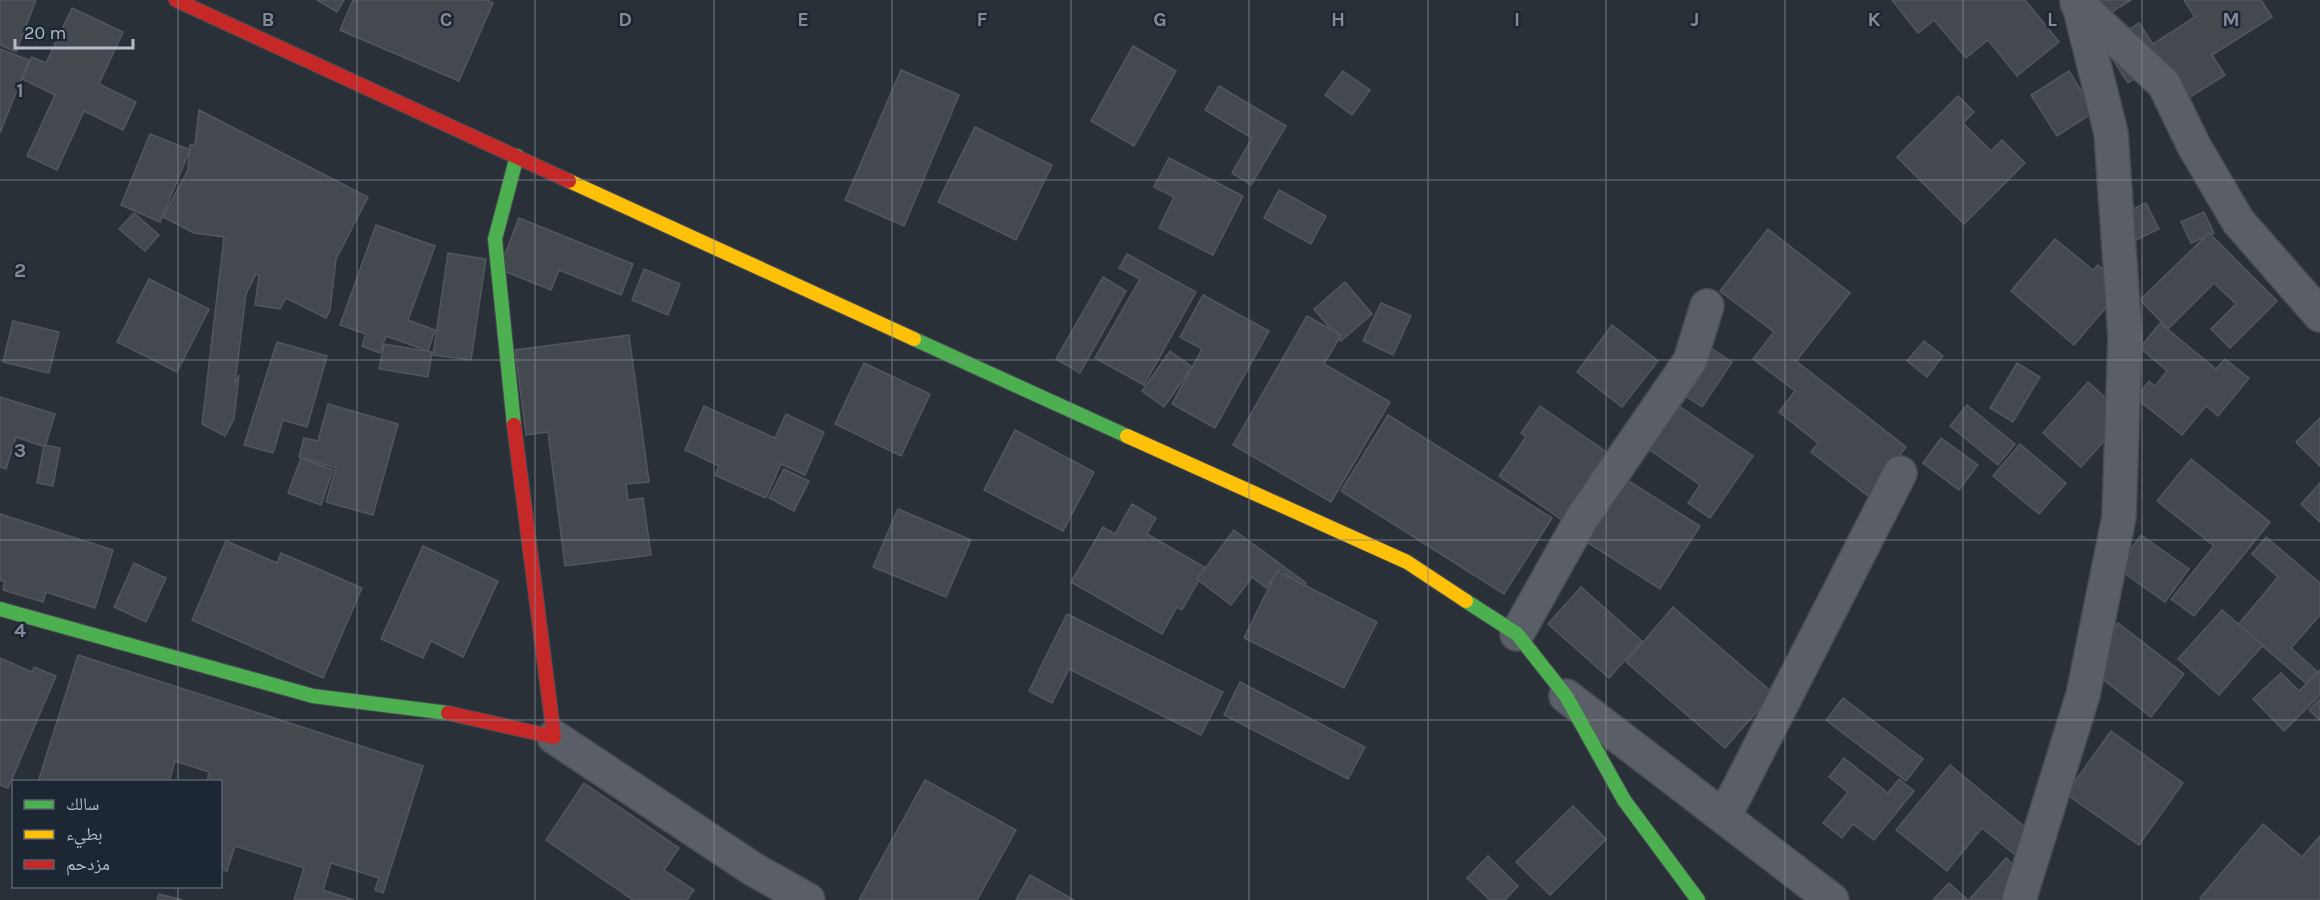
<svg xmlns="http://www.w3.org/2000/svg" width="2320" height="900" font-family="Karla,'Noto Naskh Arabic',sans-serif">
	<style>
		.building { fill: #444950; stroke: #52575f; stroke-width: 1.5 }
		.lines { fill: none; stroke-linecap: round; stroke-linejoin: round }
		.street-casing { stroke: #484c53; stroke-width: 36 }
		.fast-casing { stroke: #484c53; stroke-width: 16 }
		.slow-casing { stroke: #484c53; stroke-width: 16 }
		.jam-casing { stroke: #484c53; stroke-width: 16 }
		.street { stroke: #5a5e66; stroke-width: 33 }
		.fast { stroke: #4caf50; stroke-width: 14 }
		.slow { stroke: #ffc107; stroke-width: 14 }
		.jam { stroke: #c62828; stroke-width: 14 }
		.grid { fill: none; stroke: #848b96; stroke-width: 1.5; stroke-opacity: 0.55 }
		.grid-label { font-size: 20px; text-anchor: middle; font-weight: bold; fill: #848b96; stroke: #1d2633; stroke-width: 5; stroke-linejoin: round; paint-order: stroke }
	</style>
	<rect width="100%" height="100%" fill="#2a3038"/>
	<g class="building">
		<path d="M0,0H36L16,52L0,45Z"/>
		<path d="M317,0H344L337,12Z"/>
		<path d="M353,0H487L493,3L459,81L340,30Z"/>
		<path d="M1892,0H2025L2059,42L2017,76L1988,40L1966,58L1934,20L1918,33Z"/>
		<path d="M2073,0H2131L2090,26Z"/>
		<path d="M2184,0H2261L2272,17L2212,55L2225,75L2179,104L2154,66L2128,83L2104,46L2139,23L2153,44L2195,17Z"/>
		<path d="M72,8L123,32L99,84L136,102L123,130L84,111L57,170L27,156L55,95L22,79L32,57L46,63Z"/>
		<path d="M1133,46L1176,71L1134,146L1091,121Z"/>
		<path d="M0,49L29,60L0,133Z"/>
		<path d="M901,70L959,95L904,226L845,200Z"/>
		<path d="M1343,71L1370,90L1352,115L1325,95Z"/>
		<path d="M2069,71L2094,112L2057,136L2031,95Z"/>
		<path d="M1219,86L1286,126L1251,185L1232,173L1252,138L1205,110Z"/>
		<path d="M1958,96L1974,112L1963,123L1991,151L2002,140L2025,163L1964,224L1897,157Z"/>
		<path d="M199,110L368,197L336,259L330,310L326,318L286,298L280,309L255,305L259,275L256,274L246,294L235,384L239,375L234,419L225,436L202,424L224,237L194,233L163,217L188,170L190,145H195Z"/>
		<path d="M975,127L1052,165L1016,240L938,202Z"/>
		<path d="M150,134L190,150L160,222L121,205Z"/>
		<path d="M1169,158L1243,196L1213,255L1159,228L1174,197L1154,187Z"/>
		<path d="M1279,190L1326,216L1311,244L1264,218Z"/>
		<path d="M2146,203L2159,229L2134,241L2120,215Z"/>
		<path d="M2204,212L2214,233L2191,243L2181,222Z"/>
		<path d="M134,213L159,235L145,251L119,229Z"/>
		<path d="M519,218L633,264L621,295L559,270L551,290L499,269Z"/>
		<path d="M376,225L435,246L408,320L435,330L428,351L386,336L380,353L362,346L366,334L340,325Z"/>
		<path d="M1768,229L1850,293L1796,361L1906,447L1868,496L1811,452L1818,443L1779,412L1795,391L1753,359L1774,332L1720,291Z"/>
		<path d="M2209,233L2277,301L2230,348L2211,329L2236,304L2214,283L2168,329L2140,300Z"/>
		<path d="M2055,239L2093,270L2098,265L2124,286L2074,345L2011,291Z"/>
		<path d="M448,253L486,259L471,360L433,355Z"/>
		<path d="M1127,254L1196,292L1144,385L1095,358L1140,279L1119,268Z"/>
		<path d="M644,269L680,284L668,315L632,300Z"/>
		<path d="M1103,277L1126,291L1080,373L1056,359Z"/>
		<path d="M149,279L209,309L177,372L117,342Z"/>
		<path d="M1345,282L1372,314L1341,341L1314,309Z"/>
		<path d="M1203,295L1269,331L1215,428L1172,404L1202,349L1180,337Z"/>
		<path d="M1381,303L1411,316L1393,355L1363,341Z"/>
		<path d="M1307,316L1341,335L1324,364L1390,402L1331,502L1233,445Z"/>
		<path d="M13,321L59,332L49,373L3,362Z"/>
		<path d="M2160,323L2216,369L2225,359L2249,378L2218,416L2206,406L2182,435L2136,398L2149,381L2155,386L2167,371L2140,348Z"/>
		<path d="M1612,325L1658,361L1622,407L1577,372Z"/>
		<path d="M629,335L649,482L626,484L628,500L643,498L651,555L565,566L548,432L526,435L515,350Z"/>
		<path d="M1924,341L1943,356L1927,377L1907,361Z"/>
		<path d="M277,342L327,356L307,427L283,420L273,453L244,445Z"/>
		<path d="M384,344L432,352L428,377L379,369Z"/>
		<path d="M1705,344L1732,362L1702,407L1675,389Z"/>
		<path d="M1170,351L1192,367L1164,407L1142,391Z"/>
		<path d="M864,363L930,394L901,456L835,424Z"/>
		<path d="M2017,363L2040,377L2013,422L1990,408Z"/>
		<path d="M2088,382L2126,416L2081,467L2043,433Z"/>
		<path d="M1664,396L1753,456L1710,518L1688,503L1700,485L1634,439Z"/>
		<path d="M0,397L55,414L45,447L16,437L6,469L0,467Z"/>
		<path d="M328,404L398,424L373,515L326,502L336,468L299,457L304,438L318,441Z"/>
		<path d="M1967,405L2015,444L1998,465L1950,426Z"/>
		<path d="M704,406L775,438L786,414L824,432L805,475L781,464L766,498L715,475L719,466L685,450Z"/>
		<path d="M1540,406L1608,453L1562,520L1499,476L1526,437L1521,433Z"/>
		<path d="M1388,415L1552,518L1504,594L1341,491Z"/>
		<path d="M2320,418V466L2296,442Z"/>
		<path d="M1015,430L1094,472L1063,531L984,490Z"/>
		<path d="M1941,438L1978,465L1959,490L1923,463Z"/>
		<path d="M2020,444L2066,483L2039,514L1993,476Z"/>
		<path d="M44,445L60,448L53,486L37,483Z"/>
		<path d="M301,458L333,470L321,505L288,493Z"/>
		<path d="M2191,459L2270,522L2194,616L2171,599L2214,546L2157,501Z"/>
		<path d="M784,469L809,481L794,511L769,498Z"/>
		<path d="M1619,475L1700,526L1660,589L1579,537Z"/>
		<path d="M2320,483V522L2301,504Z"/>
		<path d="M1132,504L1156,518L1147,534L1206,568L1182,610L1177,607L1162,634L1071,582L1103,527L1115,534Z"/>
		<path d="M898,509L971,540L946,597L873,567Z"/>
		<path d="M0,514L113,550L95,608L46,592L43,602L3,590L5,582L0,580Z"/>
		<path d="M1234,530L1306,583L1303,587L1280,569L1266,588L1252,577L1231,605L1197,579Z"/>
		<path d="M2141,535L2189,569L2165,602L2117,568Z"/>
		<path d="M2266,537L2320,583V615L2291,648L2318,672L2307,684L2238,625L2278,577L2252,554Z"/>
		<path d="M226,541L277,563L281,553L362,588L323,678L192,620Z"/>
		<path d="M423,546L498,581L463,657L431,641L423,658L381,639Z"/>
		<path d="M134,563L166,578L146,622L114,607Z"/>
		<path d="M1277,571L1377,622L1344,688L1244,638Z"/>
		<path d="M1581,587L1642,641L1609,678L1548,624Z"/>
		<path d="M1673,607L1773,693L1725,748L1626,662Z"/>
		<path d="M2222,610L2263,645L2219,695L2178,659Z"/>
		<path d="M1067,614L1223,692L1201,735L1069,669L1052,703L1029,691Z"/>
		<path d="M2118,623L2184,674L2151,717L2085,665Z"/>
		<path d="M78,655L423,766L383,893L375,890L379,878L331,863L323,890L354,900H294L304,868L235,846L227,871L220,869V782H207L209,772L175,761L169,782H38Z"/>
		<path d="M0,658L32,672L34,667L56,676L8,788L0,785Z"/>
		<path d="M2320,670V695L2284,731L2253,699L2281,673L2299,691Z"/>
		<path d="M1240,682L1365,747L1348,779L1224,715Z"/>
		<path d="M1843,698L1923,759L1906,781L1826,720Z"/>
		<path d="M2320,699V720L2309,710Z"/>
		<path d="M2111,731L2183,783L2139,845L2066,794Z"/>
		<path d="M1844,758L1888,793L1899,779L1914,791L1874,840L1853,824L1842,838L1823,823L1848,792L1829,777Z"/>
		<path d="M1950,765L2048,846L2030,867L1982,828L1947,871L1896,830Z"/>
		<path d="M925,780L1016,830L977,900H859Z"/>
		<path d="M584,783L679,848L664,870L694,890L687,900H633L546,840Z"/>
		<path d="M1573,806L1606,839L1550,895L1516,862Z"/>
		<path d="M2263,824L2302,857L2320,836V900H2201L2200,898Z"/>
		<path d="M1488,856L1518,886L1505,900H1490L1467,878Z"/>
		<path d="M2006,858L2040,888L2029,900H1969Z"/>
		<path d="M1030,875L1074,900H1016Z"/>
		<path d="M1949,883L1968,900H1933Z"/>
		<path d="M159,894L183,900H157Z"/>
	</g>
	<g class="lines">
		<g class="street-casing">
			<g id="street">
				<path d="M2077,3L2164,84L2194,146L2238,221L2320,315"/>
				<path d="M1517,634L1582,518L1690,361L1707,306"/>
				<path d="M1566,696L1832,900"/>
				<path d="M554,737L753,869L808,900"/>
				<path d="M1724,817L1900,473"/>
				<path d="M2019,900L2083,695L2119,517L2125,336L2111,133L2079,5"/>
			</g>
		</g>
		<g class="fast-casing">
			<g id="fast">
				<path d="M914,339L1127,436"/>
				<path d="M514,425L495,239L517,156"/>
				<path d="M1466,601L1517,634L1566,696L1624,800L1698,900"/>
				<path d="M0,609L313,696L448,713"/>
			</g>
		</g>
		<g class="slow-casing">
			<g id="slow">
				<path d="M569,181L914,339"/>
				<path d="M1127,436L1407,562L1466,601"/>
			</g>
		</g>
		<g class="jam-casing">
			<g id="jam">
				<path d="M176,0L569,181"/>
				<path d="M448,713L554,737L514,425"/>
			</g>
		</g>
		<use href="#street" class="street"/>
		<use href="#fast" class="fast"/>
		<use href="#slow" class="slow"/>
		<use href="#jam" class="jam"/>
	</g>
	<path class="grid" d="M178,0V782M357,0V900M535,0V900M714,0V900M892,0V900M1071,0V900M1249,0V900M1428,0V900M1606,0V900M1785,0V900M1963,0V900M2142,0V900M0,180H2320M0,360H2320M0,540H2320M0,720H2320M178,886V900"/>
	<g class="grid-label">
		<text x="268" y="26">B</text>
		<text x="446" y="26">C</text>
		<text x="625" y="26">D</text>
		<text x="803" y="26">E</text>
		<text x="982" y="26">F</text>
		<text x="1160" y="26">G</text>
		<text x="1338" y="26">H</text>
		<text x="1517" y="26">I</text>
		<text x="1695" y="26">J</text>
		<text x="1874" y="26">K</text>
		<text x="2052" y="26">L</text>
		<text x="2231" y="26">M</text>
		<text x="20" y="97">1</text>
		<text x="20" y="277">2</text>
		<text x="20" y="457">3</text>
		<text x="20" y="637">4</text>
	</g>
	<rect x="12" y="780" width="210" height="108" fill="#1d2633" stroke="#59626f" stroke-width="1.5"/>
	<rect x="24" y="800" width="30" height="9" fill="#4caf50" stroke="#59626f" stroke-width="1.5"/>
	<text x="66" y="810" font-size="18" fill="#b4bcc9">سالك</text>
	<rect x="24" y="830" width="30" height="9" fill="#ffc107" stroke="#59626f" stroke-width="1.5"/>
	<text x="66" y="840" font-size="18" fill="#b4bcc9">بطيء</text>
	<rect x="24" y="860" width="30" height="9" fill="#c62828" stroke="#59626f" stroke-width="1.5"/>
	<text x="66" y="870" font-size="18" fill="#b4bcc9">مزدحم</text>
	<path d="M15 39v9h118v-9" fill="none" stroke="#b4bcc9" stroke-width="3"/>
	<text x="24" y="39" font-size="18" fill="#b4bcc9" stroke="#1d2633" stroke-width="4.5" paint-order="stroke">20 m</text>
</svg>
